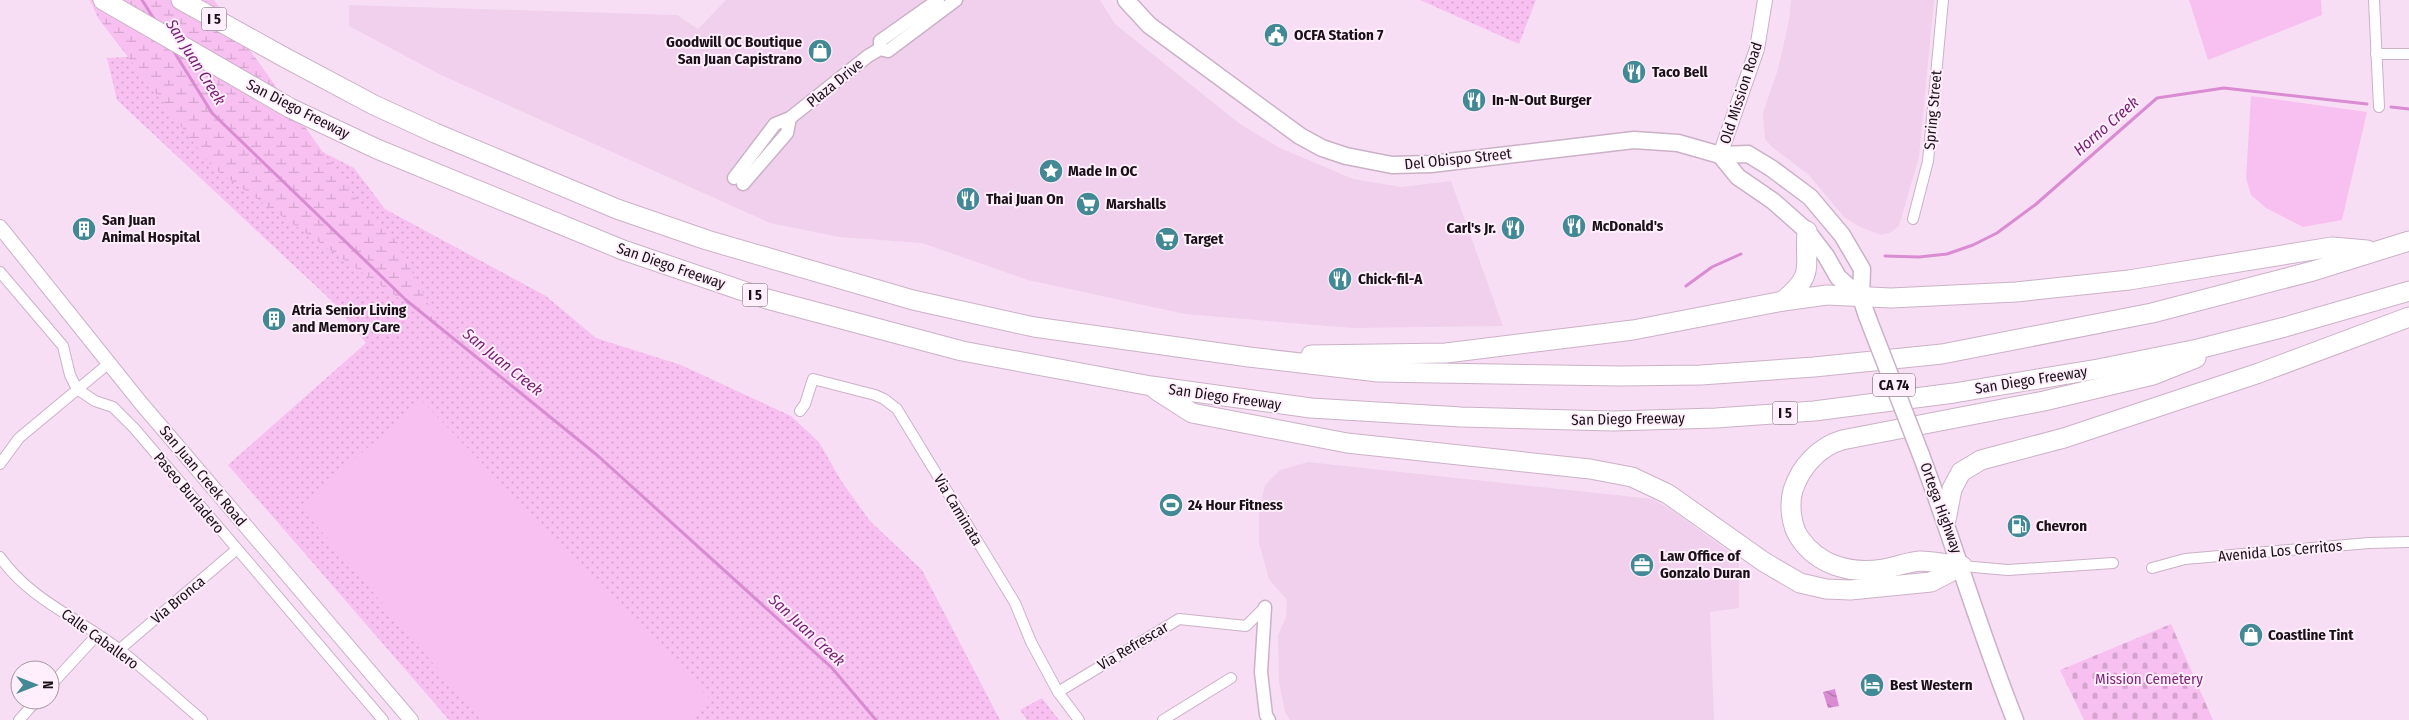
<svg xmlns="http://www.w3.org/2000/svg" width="2409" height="720" font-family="'Fira Sans Condensed',sans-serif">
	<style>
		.built { fill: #f0d0ec }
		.grass { fill: url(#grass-dots) }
		.wetland { fill: url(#wetland-marsh) }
		.cemetery { fill: url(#cemetery-stones) }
		.pitch { fill: #f8c0f1 }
		.water { fill: url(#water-waves) }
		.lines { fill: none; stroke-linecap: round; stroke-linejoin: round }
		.stream { stroke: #d98cd1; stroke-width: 3 }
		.minor-casing { stroke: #cbb1c7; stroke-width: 12 }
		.tertiary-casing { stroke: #cbb1c7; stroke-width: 15 }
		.secondary-casing { stroke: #cbb1c7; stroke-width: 16 }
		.primary-casing { stroke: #cbb1c7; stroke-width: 19 }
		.motorway-casing { stroke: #cbb1c7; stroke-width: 21 }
		.minor { stroke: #fff; stroke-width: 10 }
		.tertiary { stroke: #fff; stroke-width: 12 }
		.secondary { stroke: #fff; stroke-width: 14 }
		.primary { stroke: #fff; stroke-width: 16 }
		.motorway { stroke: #fff; stroke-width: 19 }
		.primary-bridge-casing { stroke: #cbb1c7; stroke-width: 19; stroke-linecap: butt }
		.primary-bridge { stroke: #fff; stroke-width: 16 }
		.labels { text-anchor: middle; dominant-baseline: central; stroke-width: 4; stroke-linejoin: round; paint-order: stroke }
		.shield { fill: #ffeffc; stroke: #5f545c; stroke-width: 1 }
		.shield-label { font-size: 14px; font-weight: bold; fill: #1a1118 }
		.poi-label { font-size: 15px; font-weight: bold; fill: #1a1118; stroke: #ffeffc; text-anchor: start }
		.street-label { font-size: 15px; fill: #1a1118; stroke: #ffeffc }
		.park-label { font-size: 15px; fill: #80257a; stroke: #ffeffc }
		.water-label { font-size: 16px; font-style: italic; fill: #791d73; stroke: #ffeffc }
	</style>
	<defs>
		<pattern id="grass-dots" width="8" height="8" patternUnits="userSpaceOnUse" patternTransform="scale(1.25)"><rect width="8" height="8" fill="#f8c0f1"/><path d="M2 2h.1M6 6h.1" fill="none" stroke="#d4a4ce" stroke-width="1.8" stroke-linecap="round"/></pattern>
		<pattern id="wetland-marsh" width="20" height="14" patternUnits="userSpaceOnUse" patternTransform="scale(1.25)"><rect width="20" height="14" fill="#f8c0f1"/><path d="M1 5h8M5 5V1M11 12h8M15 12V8" fill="none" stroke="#d4a4ce"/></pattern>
		<pattern id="cemetery-stones" width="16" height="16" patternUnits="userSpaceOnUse" patternTransform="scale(1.25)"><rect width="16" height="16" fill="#f8c0f1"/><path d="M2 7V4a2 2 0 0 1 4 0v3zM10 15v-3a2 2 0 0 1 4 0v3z" fill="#d4a4ce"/></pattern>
		<pattern id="water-waves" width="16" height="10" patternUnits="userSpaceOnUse" patternTransform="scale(1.25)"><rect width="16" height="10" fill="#d98cd1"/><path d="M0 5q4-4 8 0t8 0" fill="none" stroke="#af71a9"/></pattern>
	</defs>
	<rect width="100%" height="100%" fill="#f8def4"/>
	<g class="built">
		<path d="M726,0H1100L1115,24L1240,124L1280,148L1353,179L1401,187L1451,181L1503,326L1352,328L1185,314L1028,280L922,243L839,237L770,223L441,75L349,26V5L677,15L698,29Z"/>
		<path d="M1791,0H1934L1919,157L1899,226L1890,233L1881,235L1858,226L1844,217L1809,175L1772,147L1765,139L1763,113L1778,69L1789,21Z"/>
		<path d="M1308,462L1653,499L1670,509L1739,559V608L1710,612L1714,720H1290L1285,712L1279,683L1278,635L1286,617L1287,600L1269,579L1259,543V510L1265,485L1280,470Z"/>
	</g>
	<g class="grass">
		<path d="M1420,0H1536L1519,44Z"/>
		<path d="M150,56L280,130L354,168L385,209L546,296L596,338L681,365L791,416L819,442L842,482L870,521L922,570L1000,720H449L228,465L366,343L334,303L117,100L107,58Z"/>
		<path d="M1042,698L1059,720H1027L1020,710Z"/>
	</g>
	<path class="wetland" d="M90,0H214L358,201L397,242L440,327L213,168L98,18Z"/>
	<path class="cemetery" d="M2171,624L2213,720H2084L2060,670Z"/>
	<g class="pitch">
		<path d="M2189,0H2321L2322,15L2208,60Z"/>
		<path d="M2251,96L2367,112L2342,220L2303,227L2266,208L2251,195L2246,178Z"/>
		<path d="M422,401L709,698L694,720H481L300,506Z"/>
	</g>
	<path class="water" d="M1835,689L1839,706L1828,708L1823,692Z"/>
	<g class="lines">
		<g class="stream">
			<path d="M142,0L156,22"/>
			<path d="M173,50L212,113L406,300L597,455L832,668L876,720"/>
			<path d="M2391,107L2409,109"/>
			<path d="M1885,256L1919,257L1947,254L1973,245L1997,233L2035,205L2157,98L2224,88L2367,104"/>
			<path d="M1686,286L1712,267L1741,254"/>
		</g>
		<g class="minor-casing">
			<g id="minor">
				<path d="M2374,0L2379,107"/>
				<path d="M2376,54H2409"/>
				<path d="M1913,219L1928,161L1943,0"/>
				<path d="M0,272L63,346L70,375L77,389L95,401L113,407L134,428L383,720"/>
				<path d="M800,411L805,404L813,379L875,395L884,399L897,409L1015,603L1031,642L1058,692L1079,720"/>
				<path d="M0,464L19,438L108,364"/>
				<path d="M0,557C30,600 80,619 120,650C148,672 175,697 202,720"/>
				<path d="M1962,566L2008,570L2113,563"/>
				<path d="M2152,568L2185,559L2369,543L2409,542"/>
				<path d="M120,649L236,550"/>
				<path d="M50,686L97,635"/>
				<path d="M1058,692L1179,619L1246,626L1265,607"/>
				<path d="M19,720L37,700"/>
				<path d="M1163,720L1231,678"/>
			</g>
		</g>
		<g class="tertiary-casing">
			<g id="tertiary">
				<path d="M880,49V41L938,0"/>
				<path d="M734,178L775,124L790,118L868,56L880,49L888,51L956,0"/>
				<path d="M743,184L787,133L790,118"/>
				<path d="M1265,607L1261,672L1266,715L1269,720"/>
			</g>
		</g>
		<g class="secondary-casing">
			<g id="secondary">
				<path d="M1720,155L1757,49L1765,0"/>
				<path d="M0,227L140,402L411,720"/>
			</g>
		</g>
		<g class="primary-casing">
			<g id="primary">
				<path d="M1126,0L1149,25L1300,136L1322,148L1346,156L1392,165L1431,164L1634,140L1678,143L1720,155L1748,154L1771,168L1810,197L1842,235L1862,269L1861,298L1867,316"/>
				<path d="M1720,155L1738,177L1773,201L1807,231L1826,256L1838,277L1861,298"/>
				<path d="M1921,455C1954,543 1980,633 2015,720"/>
			</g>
		</g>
		<g class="motorway-casing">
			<g id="motorway">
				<path d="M103,0L290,108L377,149L623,250L767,299L962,351L1151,386L1311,408L1461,417L1613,421L1716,418L1814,411L1954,393L2098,369L2198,349L2285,327L2409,291"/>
				<path d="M181,0L282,56L374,105L435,133L617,209L707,240L913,300L1034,327L1249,357L1378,372L1620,376L1701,375L1814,367L1942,354L2152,313L2313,271L2409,241"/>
				<path d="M1783,301C1816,273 1804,269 1807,231"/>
				<path d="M1311,355L1446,353L1633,330L1783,301L1827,295L1891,298L2016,292L2129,280L2332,247L2367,250"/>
				<path d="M1156,390L1192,413L1347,443L1590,469L1632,477L1668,494L1764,562L1800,583L1826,589L1850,590L1931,582L1962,566"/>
				<path d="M1946,520L1952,489L1961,472L1981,460L2064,438L2259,373L2409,317"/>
				<path d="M1962,566C1949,565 1934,561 1920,561C1908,562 1895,567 1883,569C1851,574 1818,566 1799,537C1791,525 1789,504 1793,490C1801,466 1819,447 1842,440L2044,401L2153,375L2196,358"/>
			</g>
		</g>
		<use href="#minor" class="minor"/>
		<use href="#tertiary" class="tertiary"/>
		<use href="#secondary" class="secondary"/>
		<use href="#primary" class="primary"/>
		<use href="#motorway" class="motorway"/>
		<g class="primary-bridge-casing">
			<path id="primary-bridge" d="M1867,316L1921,455"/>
		</g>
		<use href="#primary-bridge" class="primary-bridge"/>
	</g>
	<defs>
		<g id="civic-disc" transform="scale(1.25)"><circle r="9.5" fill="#438995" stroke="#ffeffc"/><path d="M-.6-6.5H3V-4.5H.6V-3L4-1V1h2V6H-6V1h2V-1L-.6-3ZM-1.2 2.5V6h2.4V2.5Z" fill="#fff"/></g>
		<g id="shop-disc" transform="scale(1.25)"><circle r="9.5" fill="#438995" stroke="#ffeffc"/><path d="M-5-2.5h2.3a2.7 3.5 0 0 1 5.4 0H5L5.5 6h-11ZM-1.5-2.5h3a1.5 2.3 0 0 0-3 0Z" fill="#fff"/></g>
		<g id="restaurant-disc" transform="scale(1.25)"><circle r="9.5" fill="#438995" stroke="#ffeffc"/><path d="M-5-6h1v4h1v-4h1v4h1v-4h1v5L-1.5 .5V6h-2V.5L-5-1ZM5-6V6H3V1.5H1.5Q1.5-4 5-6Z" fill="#fff"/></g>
		<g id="sight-disc" transform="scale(1.25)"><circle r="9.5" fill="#438995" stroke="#ffeffc"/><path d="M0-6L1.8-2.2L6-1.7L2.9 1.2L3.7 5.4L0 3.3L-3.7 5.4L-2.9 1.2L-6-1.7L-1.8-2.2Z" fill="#fff"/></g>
		<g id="supermarket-disc" transform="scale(1.25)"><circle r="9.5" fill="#438995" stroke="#ffeffc"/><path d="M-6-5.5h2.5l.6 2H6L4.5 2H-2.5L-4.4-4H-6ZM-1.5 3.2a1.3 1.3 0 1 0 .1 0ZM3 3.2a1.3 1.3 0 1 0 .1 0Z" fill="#fff"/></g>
		<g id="building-disc" transform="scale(1.25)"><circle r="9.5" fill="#438995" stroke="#ffeffc"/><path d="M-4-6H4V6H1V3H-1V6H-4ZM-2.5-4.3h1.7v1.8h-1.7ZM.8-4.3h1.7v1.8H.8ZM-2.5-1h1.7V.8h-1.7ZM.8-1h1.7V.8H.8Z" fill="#fff"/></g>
		<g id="stadium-disc" transform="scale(1.25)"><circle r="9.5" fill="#438995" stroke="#ffeffc"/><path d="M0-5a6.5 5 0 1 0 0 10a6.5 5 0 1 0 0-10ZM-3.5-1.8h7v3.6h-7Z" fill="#fff"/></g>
		<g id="fuel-disc" transform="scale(1.25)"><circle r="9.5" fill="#438995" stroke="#ffeffc"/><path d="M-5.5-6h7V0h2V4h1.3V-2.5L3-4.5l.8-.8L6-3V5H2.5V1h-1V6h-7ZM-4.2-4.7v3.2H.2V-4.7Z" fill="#fff"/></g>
		<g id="office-disc" transform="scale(1.25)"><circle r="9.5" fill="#438995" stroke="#ffeffc"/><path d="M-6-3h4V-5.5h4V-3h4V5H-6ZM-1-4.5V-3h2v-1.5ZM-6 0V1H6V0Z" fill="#fff"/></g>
		<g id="hotel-disc" transform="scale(1.25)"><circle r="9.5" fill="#438995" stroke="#ffeffc"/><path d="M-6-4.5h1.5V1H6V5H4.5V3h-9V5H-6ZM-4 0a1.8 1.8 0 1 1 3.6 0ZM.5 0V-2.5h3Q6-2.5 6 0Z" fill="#fff"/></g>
	</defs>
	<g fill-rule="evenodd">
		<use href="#civic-disc" x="1276" y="35"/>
		<use href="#shop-disc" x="820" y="51"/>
		<use href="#restaurant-disc" x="1634" y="72"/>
		<use href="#restaurant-disc" x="1474" y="100"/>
		<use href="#sight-disc" x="1051" y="171"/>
		<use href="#restaurant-disc" x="968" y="199"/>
		<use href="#supermarket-disc" x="1088" y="204"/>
		<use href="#restaurant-disc" x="1574" y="226"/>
		<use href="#restaurant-disc" x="1513" y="228"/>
		<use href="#building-disc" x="84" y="229"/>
		<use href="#supermarket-disc" x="1167" y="239"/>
		<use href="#restaurant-disc" x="1340" y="279"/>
		<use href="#building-disc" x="274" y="319"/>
		<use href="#stadium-disc" x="1171" y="505"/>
		<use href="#fuel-disc" x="2019" y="526"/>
		<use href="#office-disc" x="1642" y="565"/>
		<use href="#shop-disc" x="2251" y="635"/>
		<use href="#hotel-disc" x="1872" y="685"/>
	</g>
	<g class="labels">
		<g class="shield">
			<rect x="201.5" y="7.5" width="25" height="23" rx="4"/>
			<rect x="742.5" y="283.5" width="25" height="23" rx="4"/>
			<rect x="1873" y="373.5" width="42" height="23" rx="4"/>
			<rect x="1772.5" y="401.5" width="25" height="23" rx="4"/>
		</g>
		<g class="shield-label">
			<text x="214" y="19">I 5</text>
			<text x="755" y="295">I 5</text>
			<text x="1894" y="385">CA 74</text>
			<text x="1785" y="413">I 5</text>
		</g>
		<g class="poi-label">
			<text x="1294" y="35">OCFA Station 7</text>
			<text x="802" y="42" text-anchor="end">Goodwill OC Boutique<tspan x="802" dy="17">San Juan Capistrano</tspan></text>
			<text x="1652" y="72">Taco Bell</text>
			<text x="1492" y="100">In-N-Out Burger</text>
			<text x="1068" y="171">Made In OC</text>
			<text x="986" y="199">Thai Juan On</text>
			<text x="1106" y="204">Marshalls</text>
			<text x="102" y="220">San Juan<tspan x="102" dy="17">Animal Hospital</tspan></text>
			<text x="1592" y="226">McDonald's</text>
			<text x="1496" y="228" text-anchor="end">Carl's Jr.</text>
			<text x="1184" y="239">Target</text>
			<text x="1358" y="279">Chick-fil-A</text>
			<text x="292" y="310">Atria Senior Living<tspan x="292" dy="17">and Memory Care</tspan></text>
			<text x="1188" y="505">24 Hour Fitness</text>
			<text x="2036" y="526">Chevron</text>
			<text x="1660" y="556">Law Office of<tspan x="1660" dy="17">Gonzalo Duran</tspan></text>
			<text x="2268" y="635">Coastline Tint</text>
			<text x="1890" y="685">Best Western</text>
		</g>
		<g class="street-label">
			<text transform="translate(835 83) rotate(-39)">Plaza Drive</text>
			<text transform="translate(1741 93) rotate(-72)">Old Mission Road</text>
			<text transform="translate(298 109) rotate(27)">San Diego Freeway</text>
			<text transform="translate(1933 110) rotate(-85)">Spring Street</text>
			<text transform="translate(1458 159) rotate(-6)">Del Obispo Street</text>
			<text transform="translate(671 266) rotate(19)">San Diego Freeway</text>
			<text transform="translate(2031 380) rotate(-9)">San Diego Freeway</text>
			<text transform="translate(1225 397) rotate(8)">San Diego Freeway</text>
			<text transform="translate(1628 419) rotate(-1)">San Diego Freeway</text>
			<text transform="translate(203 476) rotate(50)">San Juan Creek Road</text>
			<text transform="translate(189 493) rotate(50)">Paseo Burladero</text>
			<text transform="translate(1941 508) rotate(70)">Ortega Highway</text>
			<text transform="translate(958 510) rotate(59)">Via Caminata</text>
			<text transform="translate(2280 551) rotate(-5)">Avenida Los Cerritos</text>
			<text transform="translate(178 600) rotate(-40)">Via Bronca</text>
			<text transform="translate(100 639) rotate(36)">Calle Caballero</text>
			<text transform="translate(1133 646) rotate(-31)">Via Refrescar</text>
		</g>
		<g class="park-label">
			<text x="2149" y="679">Mission Cemetery</text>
		</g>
		<g class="water-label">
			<text transform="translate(196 62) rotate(58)">San Juan Creek</text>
			<text transform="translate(2106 126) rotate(-41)">Horno Creek</text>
			<text transform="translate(503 362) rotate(39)">San Juan Creek</text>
			<text transform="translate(807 630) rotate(43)">San Juan Creek</text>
		</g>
	</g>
	<g transform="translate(35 685) rotate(90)"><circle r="24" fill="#ffeffc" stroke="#a396a1"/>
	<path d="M0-4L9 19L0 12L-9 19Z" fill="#438995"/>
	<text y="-8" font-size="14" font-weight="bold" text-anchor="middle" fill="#1a1118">N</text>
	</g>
</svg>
